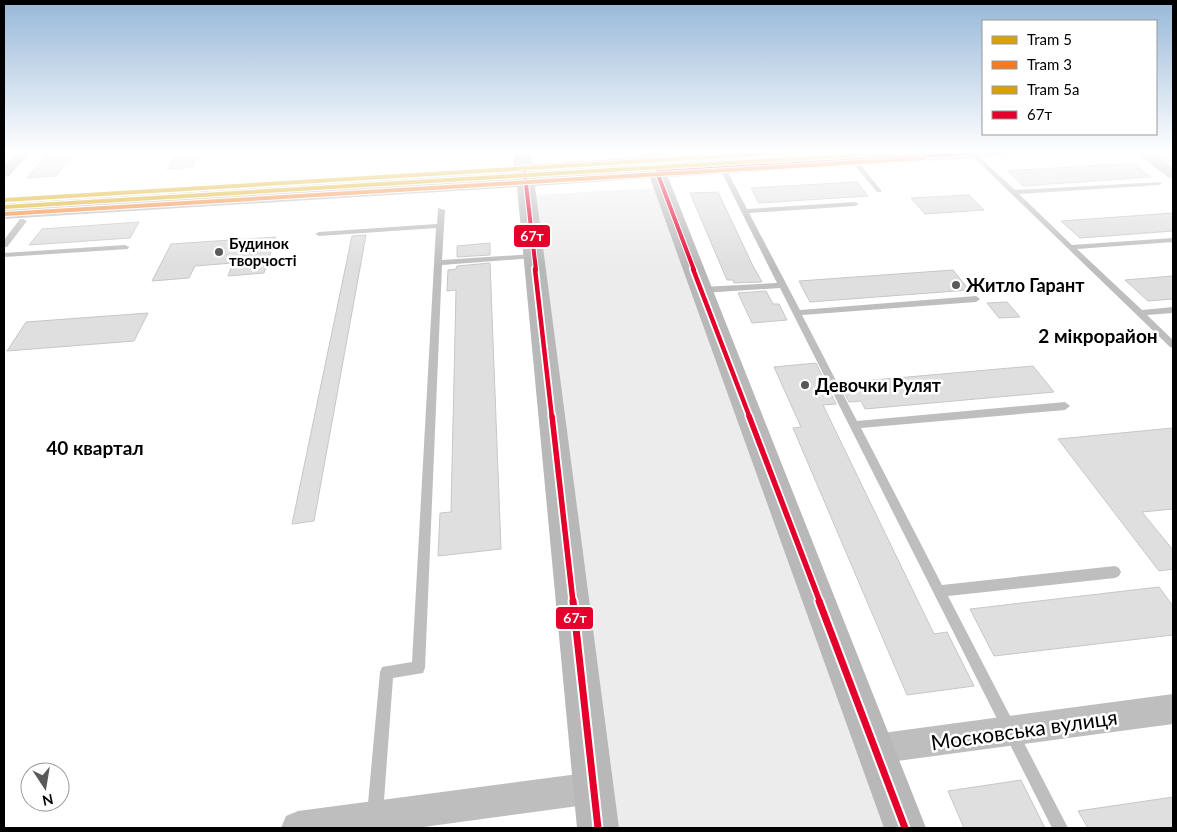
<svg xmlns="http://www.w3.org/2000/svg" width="1177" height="832" font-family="Lato,sans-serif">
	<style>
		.green { fill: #ececec }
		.building { fill: #dfdfdf; stroke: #c7c7c7 }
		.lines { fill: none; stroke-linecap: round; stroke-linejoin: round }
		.lane { fill: #bebebe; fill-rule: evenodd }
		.street { fill: #bebebe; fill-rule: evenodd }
		.secondary { fill: #b8b8b8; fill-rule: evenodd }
		.tram { stroke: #bebebe; stroke-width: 1 }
		.bus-1-far3-casing { stroke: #fff; stroke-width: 6 }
		.bus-1-far2-casing { stroke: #fff; stroke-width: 8 }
		.bus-1-far1-casing { stroke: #fff; stroke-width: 9 }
		.bus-1-casing { stroke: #fff; stroke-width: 11 }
		.bus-1-far3 { stroke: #e4002b; stroke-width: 4 }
		.bus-1-far2 { stroke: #e4002b; stroke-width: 4.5 }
		.bus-1-far1 { stroke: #e4002b; stroke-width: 5.5 }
		.bus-1 { stroke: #e4002b; stroke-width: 7 }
		.tram-1-casing { stroke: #fff; stroke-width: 6 }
		.tram-2-casing { stroke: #fff; stroke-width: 6 }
		.tram-3-casing { stroke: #fff; stroke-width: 6 }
		.tram-1 { stroke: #d9a200; stroke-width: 4 }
		.tram-2 { stroke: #f37b24; stroke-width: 4 }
		.tram-3 { stroke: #d9a200; stroke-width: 4 }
		.poi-dot { fill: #595959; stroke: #fff; stroke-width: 2 }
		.labels { text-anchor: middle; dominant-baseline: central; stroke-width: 5; stroke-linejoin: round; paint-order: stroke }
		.far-poi-label { font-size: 15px; font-weight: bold; fill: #000; stroke: #fff; text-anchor: start }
		.poi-label { font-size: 18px; font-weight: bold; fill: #000; stroke: #fff; text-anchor: start }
		.neighbourhood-label { font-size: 19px; font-weight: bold; fill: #000; stroke: #fff }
		.near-street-label { font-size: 21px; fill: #000; stroke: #fff }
		.line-badge { stroke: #fff; stroke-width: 2 }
		.badge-label { font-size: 14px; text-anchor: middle; font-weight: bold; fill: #fff }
	</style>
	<rect width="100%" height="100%" fill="#fff"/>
	<g class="green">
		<path d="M1148,151H1173V169Z"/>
		<path d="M655,188L887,828H617L535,195Z"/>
	</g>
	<g class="building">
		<path d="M50,151H77L56,176L27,178Z"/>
		<path d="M179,151H202L192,167L167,169Z"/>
		<path d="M1133,163L1151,177L1023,186L1008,171Z"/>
		<path d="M857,182L868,196L759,203L751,188Z"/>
		<path d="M718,192L753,266L762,282L734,283L733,280H727L690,193Z"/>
		<path d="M969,195L984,210L925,214L911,198Z"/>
		<path d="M1173,213V231L1080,238L1061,221Z"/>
		<path d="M139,222L130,238L29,245L42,229Z"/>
		<path d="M366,235L314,521L292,524L352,236Z"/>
		<path d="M276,237L264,273L228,276L233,263L195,266L189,278L152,281L171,244Z"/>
		<path d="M490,243V255L457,257V246Z"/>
		<path d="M490,263L501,549L438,556L440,513L451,512L456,290L447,291L448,270L456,269L457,266Z"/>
		<path d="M953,270L969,290L810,302L799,281Z"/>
		<path d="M1173,276V299L1148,301L1125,280Z"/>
		<path d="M766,291L773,304H779L787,320L752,323L738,293Z"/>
		<path d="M1007,302L1020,317L999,318L987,303Z"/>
		<path d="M148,313L134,341L7,351L26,322Z"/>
		<path d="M816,363L836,404L823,405L934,634L947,632L974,686L907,695L793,428L801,427L774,367Z"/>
		<path d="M1033,366L1054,392L865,409L861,401L849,402L839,383Z"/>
		<path d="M1173,428V509L1142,512L1173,550V569L1159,571L1058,439Z"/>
		<path d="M1159,587L1173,606V635L994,656L970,609Z"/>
		<path d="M1021,780L1045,828H964L948,791Z"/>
		<path d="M1173,797V828H1088L1078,811Z"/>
	</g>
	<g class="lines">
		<g class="lane">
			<path d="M4,151H27L24,153L4,154Z"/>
			<path d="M728,151H734L743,167L742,168H738Z"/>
			<path d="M843,151H849L881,190V192H877Z"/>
			<path d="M967,151H973L1015,190L1161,182V184L1159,185L1019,194L1072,245L1173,238V242L1077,249L1142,310L1173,307V313L1147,315L1173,340V348L1170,347Z"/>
			<path d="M714,154L719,155L747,209L855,202L859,204L855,206L749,213L800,310L976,296L980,299L976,302L802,315L857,421L1065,402L1070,406L1065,410L861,428L942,585L1115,566L1119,568L1121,572L1119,576L1115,578L948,596L1068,828H1052L780,288L702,293L698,290L702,287L777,283L713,155Z"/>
			<path d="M438,208L445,210L442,260L534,254L538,256L534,258L442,265L425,668L423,673L393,678L383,814L380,819L375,822L370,819L367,814L380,672L382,667L412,662L436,228L319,236L315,234L319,232L437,224Z"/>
			<path d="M20,219H23L27,221L7,247H4V240Z"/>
			<path d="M125,245L129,247L128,249L4,257V253Z"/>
		</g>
		<g class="street">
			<path d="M17,151H31L9,176L4,177V165Z"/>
			<path d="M1133,151H1148L1173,168V178L1168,177Z"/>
			<path d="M1173,694V724L875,764L864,760L860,749L864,738L875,734Z"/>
			<path d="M593,772L604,777L609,788L604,799L593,804L416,828H281L286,816L298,811Z"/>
		</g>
		<path class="secondary" d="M513,151H531L534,174L646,168L640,151H658L664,166L923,151H1012L1009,155L1003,156L668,177L926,828H884L650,178L535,186L619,828H577L517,187L4,219V207L515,176Z"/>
		<path class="tram" d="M4,204L869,151"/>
		<g class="bus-1-far3-casing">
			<g id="bus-1-far3">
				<path d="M536,270L524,167L703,156"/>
				<path d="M694,270L657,172L1003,151"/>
			</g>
		</g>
		<g class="bus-1-far2-casing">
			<g id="bus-1-far2">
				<path d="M535,269L552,418"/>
				<path d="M693,269L750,418"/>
			</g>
		</g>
		<g class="bus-1-far1-casing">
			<g id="bus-1-far1">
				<path d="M552,416L573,602"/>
				<path d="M749,416L820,602"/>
			</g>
		</g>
		<g class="bus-1-casing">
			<g id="bus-1">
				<path d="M573,601L598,828"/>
				<path d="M819,601L905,828"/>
			</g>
		</g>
		<use href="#bus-1-far3" class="bus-1-far3"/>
		<use href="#bus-1-far2" class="bus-1-far2"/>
		<use href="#bus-1-far1" class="bus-1-far1"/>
		<use href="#bus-1" class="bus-1"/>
		<g class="tram-1-casing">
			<path id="tram-1" d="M4,207L925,151"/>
		</g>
		<g class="tram-2-casing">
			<path id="tram-2" d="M4,214L925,158"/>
		</g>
		<g class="tram-3-casing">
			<path id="tram-3" d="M4,200L808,151"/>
		</g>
		<use href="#tram-1" class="tram-1"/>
		<use href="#tram-2" class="tram-2"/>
		<use href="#tram-3" class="tram-3"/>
	</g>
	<linearGradient id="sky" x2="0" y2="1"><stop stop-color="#97b8d8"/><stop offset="0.57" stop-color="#fff"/><stop offset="1" stop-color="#fff" stop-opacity="0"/></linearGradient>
	<rect width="1177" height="267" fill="url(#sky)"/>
	<g class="poi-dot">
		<circle cx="219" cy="252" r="5"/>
		<circle cx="956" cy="285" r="5"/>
		<circle cx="805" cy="385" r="5"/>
	</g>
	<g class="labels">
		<g class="far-poi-label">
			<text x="229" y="243">Будинок<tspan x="229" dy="17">творчості</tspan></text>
		</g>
		<g class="poi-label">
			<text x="966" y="285">Житло Гарант</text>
			<text x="815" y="385">Девочки Рулят</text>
		</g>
		<g class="neighbourhood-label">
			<text x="1098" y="335">2 мікрорайон</text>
			<text x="95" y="447">40 квартал</text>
		</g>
		<g class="near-street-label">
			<text transform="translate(1024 729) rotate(-8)">Московська вулиця</text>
		</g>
	</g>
	<g class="line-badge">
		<rect x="513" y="224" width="38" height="24" rx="5" fill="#e4002b"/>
		<rect x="555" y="606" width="39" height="24" rx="5" fill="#e4002b"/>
	</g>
	<g class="badge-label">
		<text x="532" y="241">67т</text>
		<text x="575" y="623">67т</text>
	</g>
	<rect width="1177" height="832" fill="none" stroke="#000000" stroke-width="10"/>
	<rect x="982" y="20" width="175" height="115" fill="#ffffff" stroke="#999999"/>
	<rect x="992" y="36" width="25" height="8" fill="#d9a200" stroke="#999999"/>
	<text x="1027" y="45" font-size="15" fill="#000000">Tram 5</text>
	<rect x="992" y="61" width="25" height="8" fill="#f37b24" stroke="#999999"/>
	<text x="1027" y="70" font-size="15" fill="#000000">Tram 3</text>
	<rect x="992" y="86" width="25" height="8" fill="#d9a200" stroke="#999999"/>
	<text x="1027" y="95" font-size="15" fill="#000000">Tram 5а</text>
	<rect x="992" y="111" width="25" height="8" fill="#e4002b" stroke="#999999"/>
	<text x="1027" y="120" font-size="15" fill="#000000">67т</text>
	<g transform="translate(45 787) rotate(168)"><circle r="24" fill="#ffffff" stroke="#999999"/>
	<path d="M0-4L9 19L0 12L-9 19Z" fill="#595959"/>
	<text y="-8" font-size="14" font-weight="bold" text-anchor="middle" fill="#000000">N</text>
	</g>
</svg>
